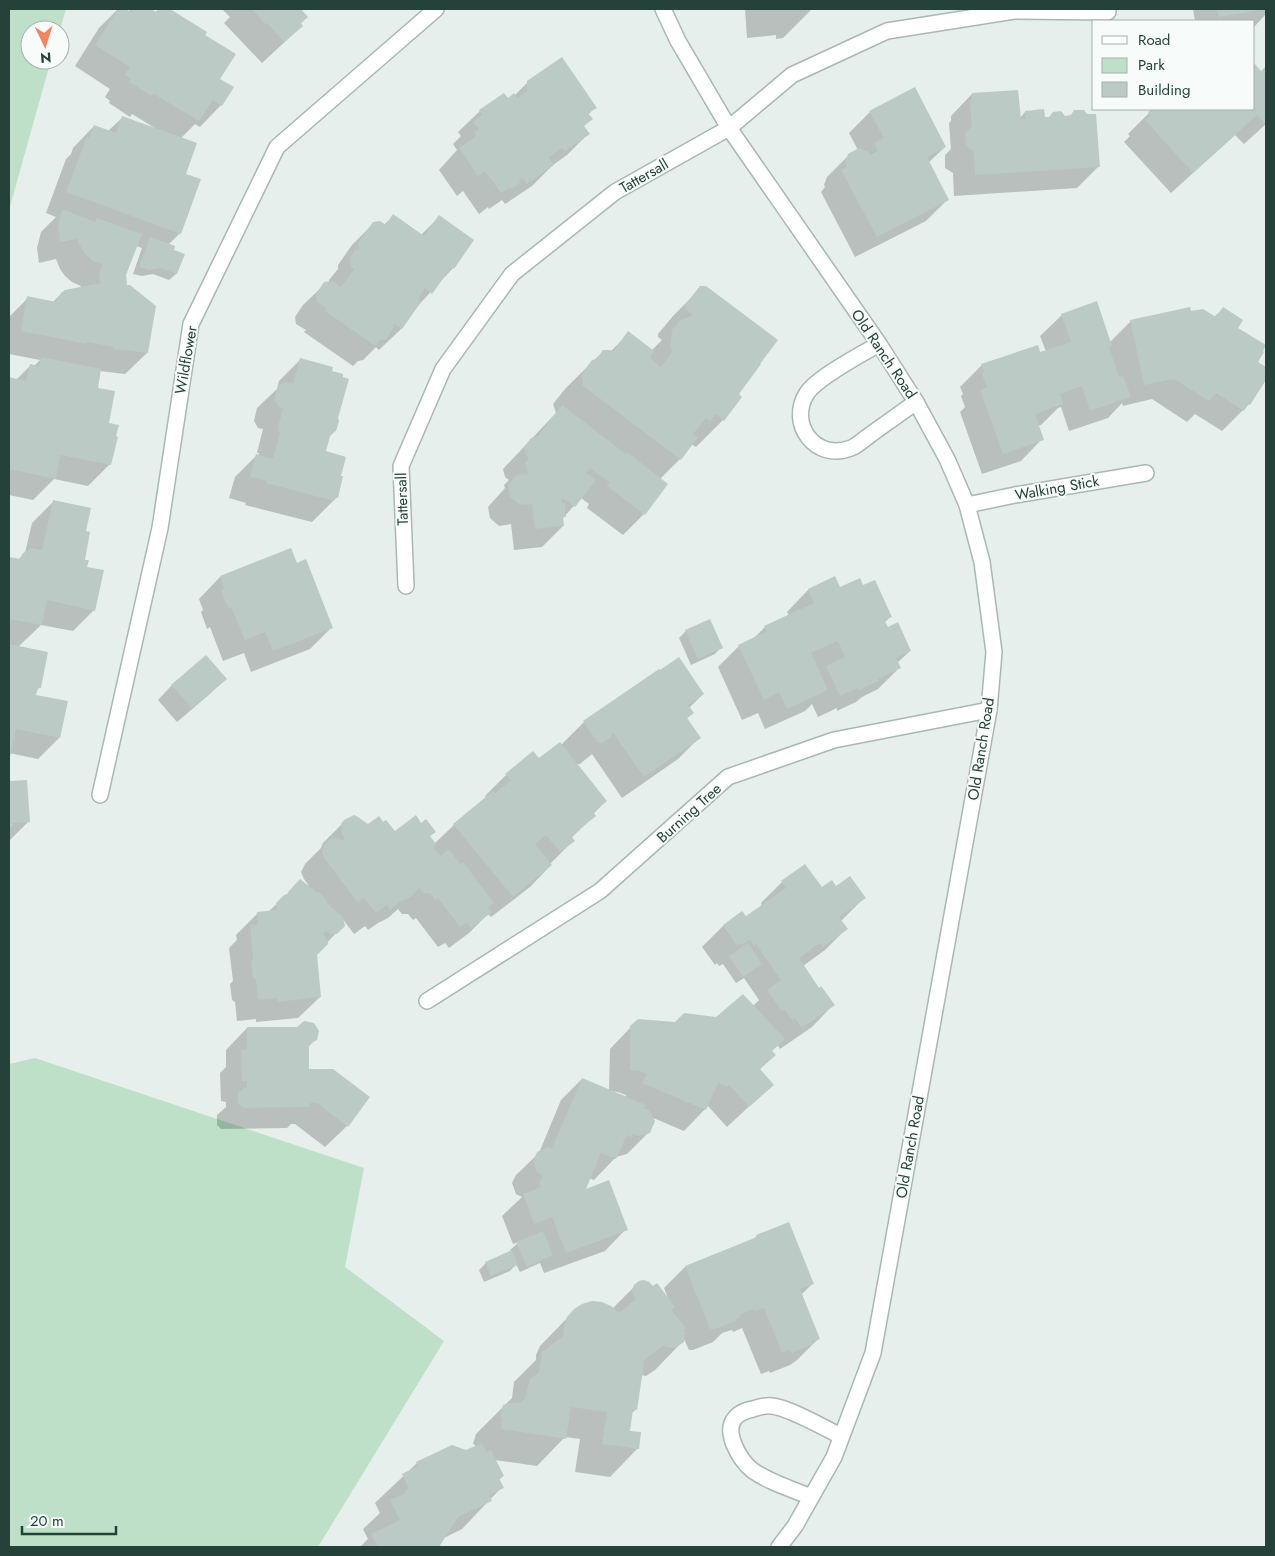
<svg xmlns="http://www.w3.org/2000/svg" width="1275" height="1556" font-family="Jost,sans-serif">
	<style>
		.green { fill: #bfe0c8 }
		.shadow { fill: #0003; fill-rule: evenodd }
		.building { fill: #bbcac4 }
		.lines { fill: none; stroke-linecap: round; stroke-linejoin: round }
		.minor-casing { stroke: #a8b8b2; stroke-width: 18 }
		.minor { stroke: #fff; stroke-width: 15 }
		.labels { text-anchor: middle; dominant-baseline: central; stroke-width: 4; stroke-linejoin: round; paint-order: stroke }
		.street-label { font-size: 15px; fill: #24423a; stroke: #f7fbf9 }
	</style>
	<rect width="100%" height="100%" fill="#e6efeb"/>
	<g class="green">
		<path d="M9,9H66L60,30H30V60H51L9,210Z"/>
		<path d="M35,1058L364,1168L345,1267L444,1341L318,1547H9V1064Z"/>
	</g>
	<g class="shadow">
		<path d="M118,9H123L128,12L131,9H149L155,13L159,9H168L206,32L203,36L219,79L221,105L200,127L195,124L180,139L184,174L180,233L168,245L172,251L183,255L176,274L169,280L153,274L142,276L133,274L142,248L136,246L125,275L126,286L147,353L125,374L100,371L96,389L107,424L110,464L88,486L54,479L33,500L9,495V379L16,380L30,366H34L40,360L9,354V317L28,298L53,302L61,294L80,288L81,286L72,282L65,276L60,269L56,259L39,263L37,248L41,232L56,217L46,213L66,159L71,154L73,148L94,126L108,131L122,118L155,128L132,114L130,117L109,103L110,101L105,97L110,89L75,66L99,28Z"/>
		<path d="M222,9H299L307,17L300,24L302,26L262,63L224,23L230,17Z"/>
		<path d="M745,9H812L783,38L776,39V35L747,38Z"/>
		<path d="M1193,9H1266V14L1254,27V21H1195Z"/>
		<path d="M1254,65L1261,72L1266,67V124L1244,144L1235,135L1171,193L1124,142L1130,136L1128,134L1153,109H1254Z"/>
		<path d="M528,82L595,107L588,115L591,119L583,127L588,134L567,155L553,165L532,186L505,204L502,200L489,209L488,207L479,214L463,191L457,196L439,170L457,150L453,144L461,136L458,132L480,111L514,96Z"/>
		<path d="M972,94L1020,118L1025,112L1043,119L1099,166L1077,188L954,196L953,173L945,168V155L951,149L949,123L951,121V116Z"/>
		<path d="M870,112L945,147L928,163L947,200L926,221L855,257L821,192L825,187L824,185L827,177L849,155L858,150L849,133Z"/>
		<path d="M393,216L421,235L439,217L472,241L453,268L414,310L401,329L379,350L376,347L363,360L358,361L353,366L304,332L306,330L296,324L295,317L303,305L325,284L329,283V280L338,269V265L352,245L374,223L384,225Z"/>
		<path d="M701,288L737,395L723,420L696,447L691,444L680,459L660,479L644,514L623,535L587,508L589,504L581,498L562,519L563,526L542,547L514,550L511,524L499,526L490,518L488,507L505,488L504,485L509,480L505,477L503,469L555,414L556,413L553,404L565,389L593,361L603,352H610L629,333L652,350L662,340L658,337V334L673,316Z"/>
		<path d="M1223,309L1236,328L1265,346L1256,363L1266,369V377L1249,404L1222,431L1195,414L1187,422L1152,399L1123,406L1122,403L1108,418L1069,431L1061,407L1058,408L1041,425L1038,426L1042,439L1021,461L982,474L960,412L965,407L961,396L963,394L960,387L982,365L1040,354L1046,351L1040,336L1062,315L1110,342L1131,321L1190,313L1214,317Z"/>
		<path d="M300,360L337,418L335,431L329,437L325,452L336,498L312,522L245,505L246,503L229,498L235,477L256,456H258L259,453H257L263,429L258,428L254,421L257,408L277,389L279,381Z"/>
		<path d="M53,502L85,532L83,561L86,568L94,610L73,631L41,625L18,647L40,687L35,692L34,695L66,702L59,738L38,759L9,753V755V558L18,560L25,553L32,523Z"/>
		<path d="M291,550L297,564L332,627L310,649L251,672L244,653L223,661L210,627L207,629L201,612L203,610L199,599L220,577Z"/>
		<path d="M835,578L840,589L862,587L890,617L884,623L887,629L910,651L897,663L899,668L878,689L862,697L856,702L837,711V708L818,717L812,704L805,711L765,729L758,713L742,720L718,667L739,646L752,640L765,627L789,616L787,612L808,590Z"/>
		<path d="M686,631L721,647L715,654L691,665L679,638Z"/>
		<path d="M659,670L703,694L689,708L693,713L686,719L699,738L678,759L622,798L592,754L580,764H576L606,801L593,814L594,816L571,838L573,841L550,864L551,865L530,887L491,917L488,914L469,933L449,948L445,943L438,947L416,918L413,920L408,914H402L398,909L388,918L378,923L368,930L365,926L354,934L342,918L336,933L316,955L320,997L298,1018L256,1022V1019L237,1021L235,1002L232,1000L230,984L233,981L229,948L237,940L236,935L258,913L268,912L301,881L309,886L304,879L301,872L305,864L321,848L323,843L345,821L394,833L429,837L434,844L454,825L487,798L485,796L506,775L539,760L561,745L584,722Z"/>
		<path d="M225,678L211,693L177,722L158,700L172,685Z"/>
		<path d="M9,781H26L28,822L9,841Z"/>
		<path d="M782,882L822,889L835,888L864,898L841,921L846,929L825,950L803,966L819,990L833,1005L812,1027L780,1049L777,1044L771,1051L774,1055L759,1070L772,1085L727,1127L708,1106L684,1131L651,1117L649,1132L627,1154L616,1157L594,1180L589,1178L583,1191L626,1229L605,1251L544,1273L540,1263L520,1272L516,1264L510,1271L484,1282L479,1270L486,1263L511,1251L510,1250L519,1242L513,1244L502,1216L522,1197L516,1194L512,1183L516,1175L539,1153L561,1100L582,1079L609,1091L610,1049L631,1027L717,1019L753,1006L759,1000L744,978L736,983L723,964L719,966L717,963L715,965L702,947L723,926L742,913L745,918L762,906L761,903ZM611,1091L618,1092L626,1095L625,1098Z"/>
		<path d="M247,1028L316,1039L308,1047V1071L347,1126L325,1147L295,1124H291L287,1128L221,1129L217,1125V1115L226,1107V1102L221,1101L220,1073L226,1067V1050Z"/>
		<path d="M757,1236L812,1284L801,1295L818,1339L797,1360L790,1365L770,1373L769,1371L761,1374L742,1328L733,1332L732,1330L722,1333L713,1342L693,1350H689L683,1337V1341L655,1370L646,1376L641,1375L636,1409L631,1414L628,1432L639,1433L637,1449L610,1477L575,1472L580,1439L565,1437L537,1466L495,1460L503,1476L499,1480L502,1487L462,1529L444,1538L437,1547H360L368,1539L363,1529L380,1513L375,1503L417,1463L466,1451L475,1447V1445L473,1444L476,1434L512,1398L514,1382L536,1360V1355L540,1346L575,1310L613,1308L635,1286L668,1298L664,1288L685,1267L753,1240Z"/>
	</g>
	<g class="building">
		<path d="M118,9H125L131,12L133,9H151L156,12L159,9H170L207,32L205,35L236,54L220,79L234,87L222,106L213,100L199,121L154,94L152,96L129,82L131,79L125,75L130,67L95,45Z"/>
		<path d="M252,9H301L308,17L301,23L303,26L284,42L267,23L265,24Z"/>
		<path d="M1217,9H1260V10L1219,17Z"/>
		<path d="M562,57L597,108L588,113L593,119L584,126L590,134L565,151L562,148L549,157L554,165L527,184L523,178L519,180L521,182L511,189L510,187L501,193L485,171L478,176L459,148L476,136L474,132L479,129L473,122L482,115L479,110L504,93L508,98L514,93L517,98L527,91V81Z"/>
		<path d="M1254,63L1261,71L1266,66V125L1257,115L1193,173L1145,120L1150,115L1148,112L1152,109H1254Z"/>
		<path d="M915,87L946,147L927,157L949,200L877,237L841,170L847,167L845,163L848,154L859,148L869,152L870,155L878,151L874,143L884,138L869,111Z"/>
		<path d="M1018,90L1021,119H1025V111L1044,109L1045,117H1049L1053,112L1061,111L1065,116L1071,115L1074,110H1084L1087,114H1096L1100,167L975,175L974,152L966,146L965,133L972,126L970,100H972V93Z"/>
		<path d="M122,116L197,143L186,174L201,179L181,234L66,192L87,136L89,138L94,125L116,133Z"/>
		<path d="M62,209L95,222L97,218L142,234L126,275L127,285H130L156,306L148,353L114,349V347L87,342V344L21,331L27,296L56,302L61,293L65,290L100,283L99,277L102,264L93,261L86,255L81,247L77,239L60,242L58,226Z"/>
		<path d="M393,214L424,236L439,215L474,240L454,269L451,267L432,294L425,288L418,299L421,302L402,329L394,324L393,329L386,339L379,340L375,346L325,311L326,308L317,302L316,294L324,282L332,281L341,287L354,269L351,267L349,258L355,250H359L358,243L373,222L380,221L386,225Z"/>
		<path d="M150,237L175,246L174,250L185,254L177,274L161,268L149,270L139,267Z"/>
		<path d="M700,286H706L778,340L760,364H761L739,394L742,397L724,421L716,414L710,421L706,418L693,434L698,437L681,460L582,385L583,384L581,375L592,360L598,359V357L603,350H610L613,352L628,331L654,351L650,358L661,367L673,350L670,348L672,330L680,320L693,315L686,309L685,305Z"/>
		<path d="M1097,301L1112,346L1109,347L1119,377L1123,376L1131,397L1090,411L1082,386L1060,394L1063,404L1035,414L1044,440L1003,454L980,390L987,387L982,374L984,372L981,364L1038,345L1040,352L1071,342L1061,314Z"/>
		<path d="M1190,307L1191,311L1203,309L1216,317L1223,307L1243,320L1238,328L1266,345L1263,351L1264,352L1258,362L1266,367V380L1250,405L1248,404L1244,411L1216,393L1209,401L1174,379L1144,385L1130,320Z"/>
		<path d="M41,357L101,369L98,388L115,391L109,423L119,425L116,436L118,437L111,465L60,455L56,479L9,469V377L26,381L30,364L39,366Z"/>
		<path d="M300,358L333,367L332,371L343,374V377L349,379L338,418L339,421L336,431L331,433L326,451L346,457L341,476H343L338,498H335L334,501L266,483L267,481L250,477L256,454L273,459L280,432L277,431L283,408L279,407L274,400L278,386L285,382L293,384Z"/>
		<path d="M562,405L626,454L627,452L668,484L645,515L607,486L610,483L590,468L586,473L596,480L575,507L561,497L562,503H565L566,517H563L564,526L535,529L532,504L521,505L510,497L508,485L516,475L528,474L525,463L529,458L526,455L524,447L531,438L538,436Z"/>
		<path d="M53,500L91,508L86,531L90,532L85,560H89L87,567L104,570L95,611L47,600L42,625L9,619V557L21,559L22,554L31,548L42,550Z"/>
		<path d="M291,548L297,563L306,559L333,628L273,651L265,632L245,640L231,607L228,608L221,590L224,589L220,576Z"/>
		<path d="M835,576L840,587L860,578L863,585L875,580L892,617L884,620L888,627L898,622L911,651L896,658L901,668L878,679L879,681L859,690L858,688L840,696L826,666L845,657L838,641L811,653L828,690L787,709L779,692L764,700L738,645L767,631L764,626L814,603L808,589Z"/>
		<path d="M710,619L723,648L698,659L685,630Z"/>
		<path d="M9,644L48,652L41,688L38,687L36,695L68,701L60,738L16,729L10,757Z"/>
		<path d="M206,655L227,679L192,708L171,685Z"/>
		<path d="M679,657L704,694L688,705L694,713L687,718L701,738L644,777L613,733L611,737L602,743H598L583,721L659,669L660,670Z"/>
		<path d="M560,742L607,801L593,812L596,816L571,836L575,841L560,852L546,835L535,844L552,865L513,897L453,824L493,791L495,793L511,780L505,774L533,751L539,758Z"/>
		<path d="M27,780L30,822L13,823V827H9V781Z"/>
		<path d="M354,815L358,817L368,824L379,816L383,822L386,820L395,831L416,815L421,823L426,819L436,832L430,836L436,844L433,847L440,856L449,849L460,864L463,862L494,903L488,907L492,912L471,928L467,922L460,927L438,898L435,900L430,893H424L419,888L411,897L400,902L390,910L387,905L376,913L364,898L358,903L324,858L322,850L324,845L330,839L334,838L343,840L345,838L342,834L341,824L344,820Z"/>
		<path d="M805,864L822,887L832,880L836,886L850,876L866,898L839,917L848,929L823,947L820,943L799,958L819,988L821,986L835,1005L802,1028L795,1018L792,1020L784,1009L782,1011L767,990L781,980L756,944L754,946L750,940L741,945L739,943L736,945L723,925L742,911L746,916L786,888L781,881Z"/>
		<path d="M300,879L316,892L320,893L326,899L327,903L343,917L345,926L337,934H330L326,931L323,934L327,939L328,944L317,955L321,997L277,1002V998L258,1000L256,980L253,978L251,961L253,958L250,925L258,924L257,912L277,910L276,903L284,895L288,894V892Z"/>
		<path d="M748,943L762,964L743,977L729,956Z"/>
		<path d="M743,994L785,1039L772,1051L776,1055L760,1069L774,1085L749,1107L729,1085L728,1087L718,1083L706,1110L642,1083L647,1074L640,1071L630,1070V1026L638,1019L675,1022L684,1013L716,1017Z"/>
		<path d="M304,1021L314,1023L319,1031L317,1040L309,1044V1069H333L370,1097L348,1127L317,1103H310L309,1107L243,1108L238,1103V1093L244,1088H247V1081H242L241,1050H247V1027H297Z"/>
		<path d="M582,1078L646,1105L644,1108L649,1110L655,1121L650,1133L638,1136L633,1134L632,1137L627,1135L616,1159L601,1153L586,1189L609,1180L628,1230L566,1253L552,1217L534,1224L523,1194L541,1187L539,1183L543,1175L537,1173L533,1161L537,1152L548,1147L552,1148Z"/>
		<path d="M789,1222L814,1284L800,1289L820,1339L812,1342L813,1344L791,1353L790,1350L782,1353L764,1308L754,1311L753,1309L739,1315L740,1317L736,1319V1321L715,1329H710L685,1266L757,1237L756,1235Z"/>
		<path d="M543,1231L553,1255L527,1267L516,1242Z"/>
		<path d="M512,1250L518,1265L491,1276L485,1262Z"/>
		<path d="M644,1280L649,1282L653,1286L657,1283L675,1307L671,1310L686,1328L683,1330L685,1333L684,1342L675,1348L666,1347L664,1345L642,1362L644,1363L637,1410L633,1409L630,1431L641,1432L639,1449L602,1444L607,1412L571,1407L566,1439L501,1429L502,1418L500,1417L503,1405L510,1403H518L525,1399L530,1379L539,1372L542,1352L563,1336L564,1326L567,1317L574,1309L582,1304L592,1301L602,1302L611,1306L619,1313L636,1299L633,1295L632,1290L634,1285L639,1281Z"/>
		<path d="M482,1443L486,1452L491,1450L504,1476L499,1478L504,1488L489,1495L492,1501L458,1517L439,1547H378L371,1534L400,1520L390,1500L406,1493L404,1491L409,1489L402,1474L418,1466L416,1462L452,1445L466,1450Z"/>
	</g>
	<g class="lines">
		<g class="minor-casing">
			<g id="minor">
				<path d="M663,9L678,41L729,128L879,344L916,402L947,459L967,505L982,562L994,652L989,710L873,1353L834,1457L795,1526L779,1547"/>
				<path d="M879,344C860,355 818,377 807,393C787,424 816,462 851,448C857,446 864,439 870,435C885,424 901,413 916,402"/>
				<path d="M967,505L1015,495L1146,473"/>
				<path d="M406,586L401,466L443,369L512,274L615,192L729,128L792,75L887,31L1014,11L1108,12"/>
				<path d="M100,795L160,528L191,324L277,147L436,9"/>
				<path d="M427,1001L600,891L728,777L834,740L989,710"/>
				<path d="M811,1497C792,1489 768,1482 752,1470C740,1460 722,1431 736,1417C741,1412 747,1410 753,1409C759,1407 766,1405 772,1406C790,1408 824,1428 841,1436"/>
			</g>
		</g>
		<use href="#minor" class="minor"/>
	</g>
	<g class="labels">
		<g class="street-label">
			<text transform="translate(644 176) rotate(-30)">Tattersall</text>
			<text transform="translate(884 354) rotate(56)">Old Ranch Road</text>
			<text transform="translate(186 360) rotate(-80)">Wildflower</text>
			<text transform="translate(1057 488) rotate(-10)">Walking Stick</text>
			<text transform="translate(402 499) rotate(-92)">Tattersall</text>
			<text transform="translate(981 749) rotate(-81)">Old Ranch Road</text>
			<text transform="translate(689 813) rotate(-42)">Burning Tree</text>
			<text transform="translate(910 1147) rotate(-80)">Old Ranch Road</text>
		</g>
	</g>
	<rect width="1275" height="1556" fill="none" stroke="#24423a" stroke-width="20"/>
	<rect x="1092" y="20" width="162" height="90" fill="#f7fbf9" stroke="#a3b1ad"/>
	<rect x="1102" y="36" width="25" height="8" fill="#ffffff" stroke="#a3b1ad"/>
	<text x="1138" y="45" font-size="15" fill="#24423a">Road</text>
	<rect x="1102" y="58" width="25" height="15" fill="#bfe0c8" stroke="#a3b1ad"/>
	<text x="1138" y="70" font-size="15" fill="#24423a">Park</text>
	<rect x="1102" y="82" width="25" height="15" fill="#bbcac4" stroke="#a3b1ad"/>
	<text x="1138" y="95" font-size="15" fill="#24423a">Building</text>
	<g transform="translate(45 45) rotate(176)"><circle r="24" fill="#f7fbf9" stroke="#a3b1ad"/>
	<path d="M0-4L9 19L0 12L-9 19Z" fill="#f4845f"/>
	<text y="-8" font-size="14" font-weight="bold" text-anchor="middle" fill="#24423a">N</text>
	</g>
	<path d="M22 1526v8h94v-8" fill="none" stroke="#24423a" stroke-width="2.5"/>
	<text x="30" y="1526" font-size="15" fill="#24423a" stroke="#f7fbf9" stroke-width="4" paint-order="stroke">20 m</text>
</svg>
